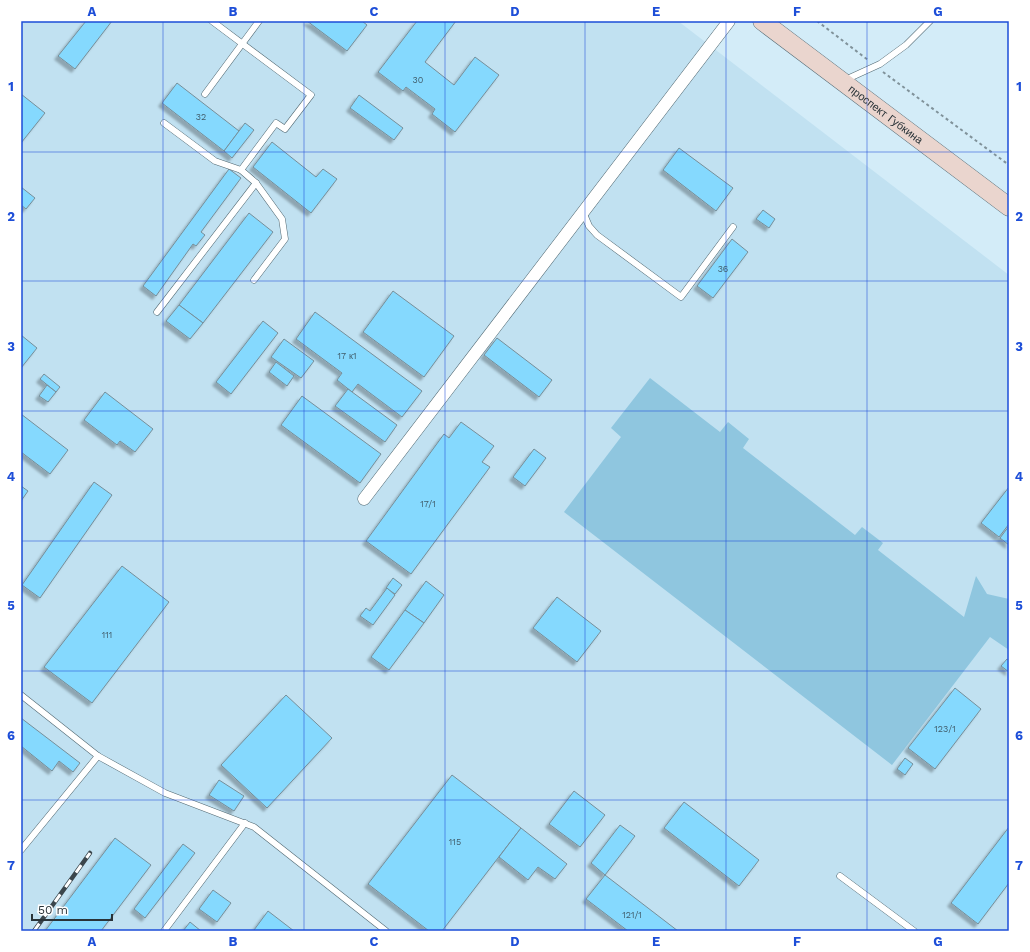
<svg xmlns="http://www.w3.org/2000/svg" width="1030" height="952" font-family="'Work Sans',sans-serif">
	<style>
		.built { fill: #c1e1f1 }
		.green { fill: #8fc6df }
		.building { fill: #85d9fe; stroke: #768e99; filter: url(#shadow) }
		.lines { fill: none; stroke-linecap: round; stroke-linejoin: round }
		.service-casing { stroke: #516872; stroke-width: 7 }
		.minor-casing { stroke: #516872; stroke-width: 13 }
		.secondary-casing { stroke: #516872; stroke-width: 19 }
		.path { stroke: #80929a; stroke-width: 2; stroke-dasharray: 3 3; stroke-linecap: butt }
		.service { stroke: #fff; stroke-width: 6 }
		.minor { stroke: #fff; stroke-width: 12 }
		.secondary { stroke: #ead5ce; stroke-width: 18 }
		.rail-casing { stroke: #3b464c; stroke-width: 4.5 }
		.rail { stroke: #fff; stroke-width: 3; stroke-dasharray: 9; stroke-linecap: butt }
		.grid { fill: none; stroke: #1d4ed8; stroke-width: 1; stroke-opacity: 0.55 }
		.labels { text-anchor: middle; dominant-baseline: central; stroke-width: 4; stroke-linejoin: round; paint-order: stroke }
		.number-label { font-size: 9px; fill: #405c6a }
		.street-label { font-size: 11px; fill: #293338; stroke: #fff }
		.neatline { fill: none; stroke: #1d4ed8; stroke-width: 1.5 }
		.grid-label { font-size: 13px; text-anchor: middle; font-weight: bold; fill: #1d4ed8 }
	</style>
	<defs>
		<filter id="shadow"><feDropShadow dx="-3.5" dy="3.5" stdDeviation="1" flood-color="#0004"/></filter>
	</defs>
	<rect width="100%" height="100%" fill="#d3ecf8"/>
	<path class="built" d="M21,21H678L1009,275V931H21Z"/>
	<path class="green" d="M650,378L720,432L728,422L749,439L743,448L855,535L862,527L883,543L878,550L964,617L976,576L987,594L1009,599V650L990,637L892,765L564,512L621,437L611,428Z"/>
	<g class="building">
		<path d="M86,21H112L75,69L58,56Z"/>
		<path d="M307,21H362L367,25L347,51Z"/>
		<path d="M417,21H456L425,62L454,85L475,57L499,75L455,132L432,114L435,109L406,87L403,91L378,72Z"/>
		<path d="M177,83L239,131L224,151L162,103Z"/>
		<path d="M21,94L45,113L21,143Z"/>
		<path d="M359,95L403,128L394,140L350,108Z"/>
		<path d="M245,123L254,130L232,158L224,151Z"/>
		<path d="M272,142L316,177L323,169L337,179L311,213L253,167Z"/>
		<path d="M679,148L733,188L716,211L663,170Z"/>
		<path d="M229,169L241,178L201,232L205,235L196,246L193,244L156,296L143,286Z"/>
		<path d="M21,187L35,198L26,209L21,205Z"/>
		<path d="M763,210L775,219L769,228L756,219Z"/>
		<path d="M249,213L273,232L203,323L179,305Z"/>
		<path d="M732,239L748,252L713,298L697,286Z"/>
		<path d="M393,291L454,336L424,377L363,332Z"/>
		<path d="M179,305L203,323L190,339L166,321Z"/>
		<path d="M315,312L422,391L402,417L358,384L352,392L337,380L342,373L296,339Z"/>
		<path d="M263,321L278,333L231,394L216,382Z"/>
		<path d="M21,335L37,348L21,368Z"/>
		<path d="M497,338L552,380L539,397L484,355Z"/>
		<path d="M284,339L314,361L301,378L271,357Z"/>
		<path d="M276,362L294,376L287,386L269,372Z"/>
		<path d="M44,374L60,387L56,392L40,379Z"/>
		<path d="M47,385L56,392L48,402L39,396Z"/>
		<path d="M348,389L397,425L385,442L335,406Z"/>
		<path d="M105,392L153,429L135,452L120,441L117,445L84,420Z"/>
		<path d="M302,396L381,454L360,483L281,425Z"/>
		<path d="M21,414L68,450L50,474L21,452Z"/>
		<path d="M461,422L494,446L482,462L490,467L411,574L366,541L444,434L449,438Z"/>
		<path d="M534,449L546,458L525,486L513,477Z"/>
		<path d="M94,482L112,495L40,598L22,585Z"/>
		<path d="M21,486L28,491L21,501Z"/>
		<path d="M1009,487V524L999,537L981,523Z"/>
		<path d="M1009,526V545L1000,538Z"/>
		<path d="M122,566L169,602L92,703L44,667Z"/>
		<path d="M393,578L402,585L395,594L386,588Z"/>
		<path d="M426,581L444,595L424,623L405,610Z"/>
		<path d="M387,588L395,595L373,625L360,616L366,608L370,611Z"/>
		<path d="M557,597L601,631L577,662L533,628Z"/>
		<path d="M405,610L424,623L389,670L371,657Z"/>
		<path d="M1007,659L1009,660V672L1001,666Z"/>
		<path d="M955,688L981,709L935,769L908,748Z"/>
		<path d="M286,695L332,738L267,808L221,765Z"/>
		<path d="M21,718L80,763L73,772L59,761L52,771L21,746Z"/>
		<path d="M905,758L913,764L905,775L897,769Z"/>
		<path d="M452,775L521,828L442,931H429L368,884Z"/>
		<path d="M219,780L244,796L234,811L209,795Z"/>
		<path d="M574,791L605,815L580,847L549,824Z"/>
		<path d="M684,802L759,860L739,886L664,828Z"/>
		<path d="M620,825L635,836L605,875L591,863Z"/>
		<path d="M1009,827V883L978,924L951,903Z"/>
		<path d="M521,828L567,864L555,879L538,867L528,880L499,857Z"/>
		<path d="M115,838L151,865L101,931H45Z"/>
		<path d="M183,844L195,853L145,918L134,909Z"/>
		<path d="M605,875L678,931H628L586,899Z"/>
		<path d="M213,890L231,903L217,922L199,909Z"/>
		<path d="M268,911L294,931H256L254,930Z"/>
		<path d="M190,922L201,931H183Z"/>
	</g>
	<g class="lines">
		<g class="service-casing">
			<g id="service">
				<path d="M212,21L311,95L285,129L276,123L241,170L256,183L282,219L285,239L254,280"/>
				<path d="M845,80L880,64L906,45L930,21"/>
				<path d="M205,94L259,21"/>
				<path d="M164,123L215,161L241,170"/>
				<path d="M583,212L589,226L597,235L681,297L733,227"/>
				<path d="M157,312L256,183"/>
				<path d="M21,695L98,756L165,793L254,827L386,931"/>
				<path d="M21,850L98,756"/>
				<path d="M840,876L914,931"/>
				<path d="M164,931L245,823"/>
			</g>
		</g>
		<g class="minor-casing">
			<path id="minor" d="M364,499L729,21"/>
		</g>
		<g class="secondary-casing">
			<g id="secondary">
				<path id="s1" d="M762,21L1009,207"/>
			</g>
		</g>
		<g class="path">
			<path d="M817,21L868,60"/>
			<path d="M883,72L1009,165"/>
		</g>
		<use href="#service" class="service"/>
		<use href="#minor" class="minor"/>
		<use href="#secondary" class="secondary"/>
		<g class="rail-casing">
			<path id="rail" d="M34,931L90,853"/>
		</g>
		<use href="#rail" class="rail"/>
	</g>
	<path class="grid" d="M163,21V931M304,21V931M445,21V931M585,21V931M726,21V931M867,21V931M21,152H1009M21,281H1009M21,411H1009M21,541H1009M21,671H1009M21,800H1009"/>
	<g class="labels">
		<g class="number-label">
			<text x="418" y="80">30</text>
			<text x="201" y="117">32</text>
			<text x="723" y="269">36</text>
			<text x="347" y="356">17 к1</text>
			<text x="428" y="504">17/1</text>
			<text x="107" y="635">111</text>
			<text x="945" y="729">123/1</text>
			<text x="455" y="842">115</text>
			<text x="632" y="915">121/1</text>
		</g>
		<g class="street-label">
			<text stroke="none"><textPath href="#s1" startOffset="155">проспект Губкина</textPath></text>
		</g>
	</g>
	<rect width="1030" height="952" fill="none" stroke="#ffffff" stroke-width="44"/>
	<path d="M32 914v6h80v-6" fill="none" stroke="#293338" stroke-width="2"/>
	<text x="38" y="914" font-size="12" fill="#293338" stroke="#ffffff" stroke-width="3" paint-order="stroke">50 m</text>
	<rect x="22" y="22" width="986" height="908" class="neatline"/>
	<g class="grid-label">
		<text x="92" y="16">A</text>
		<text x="233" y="16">B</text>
		<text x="374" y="16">C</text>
		<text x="515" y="16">D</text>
		<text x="656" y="16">E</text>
		<text x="797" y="16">F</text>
		<text x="938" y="16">G</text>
		<text x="11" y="91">1</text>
		<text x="1019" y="91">1</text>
		<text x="11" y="221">2</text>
		<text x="1019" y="221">2</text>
		<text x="11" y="351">3</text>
		<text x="1019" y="351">3</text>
		<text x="11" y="481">4</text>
		<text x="1019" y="481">4</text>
		<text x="11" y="610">5</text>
		<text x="1019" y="610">5</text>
		<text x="11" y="740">6</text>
		<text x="1019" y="740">6</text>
		<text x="11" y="870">7</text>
		<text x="1019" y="870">7</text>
		<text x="92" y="946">A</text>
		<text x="233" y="946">B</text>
		<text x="374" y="946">C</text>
		<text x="515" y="946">D</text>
		<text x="656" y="946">E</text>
		<text x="797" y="946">F</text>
		<text x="938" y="946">G</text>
	</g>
</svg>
